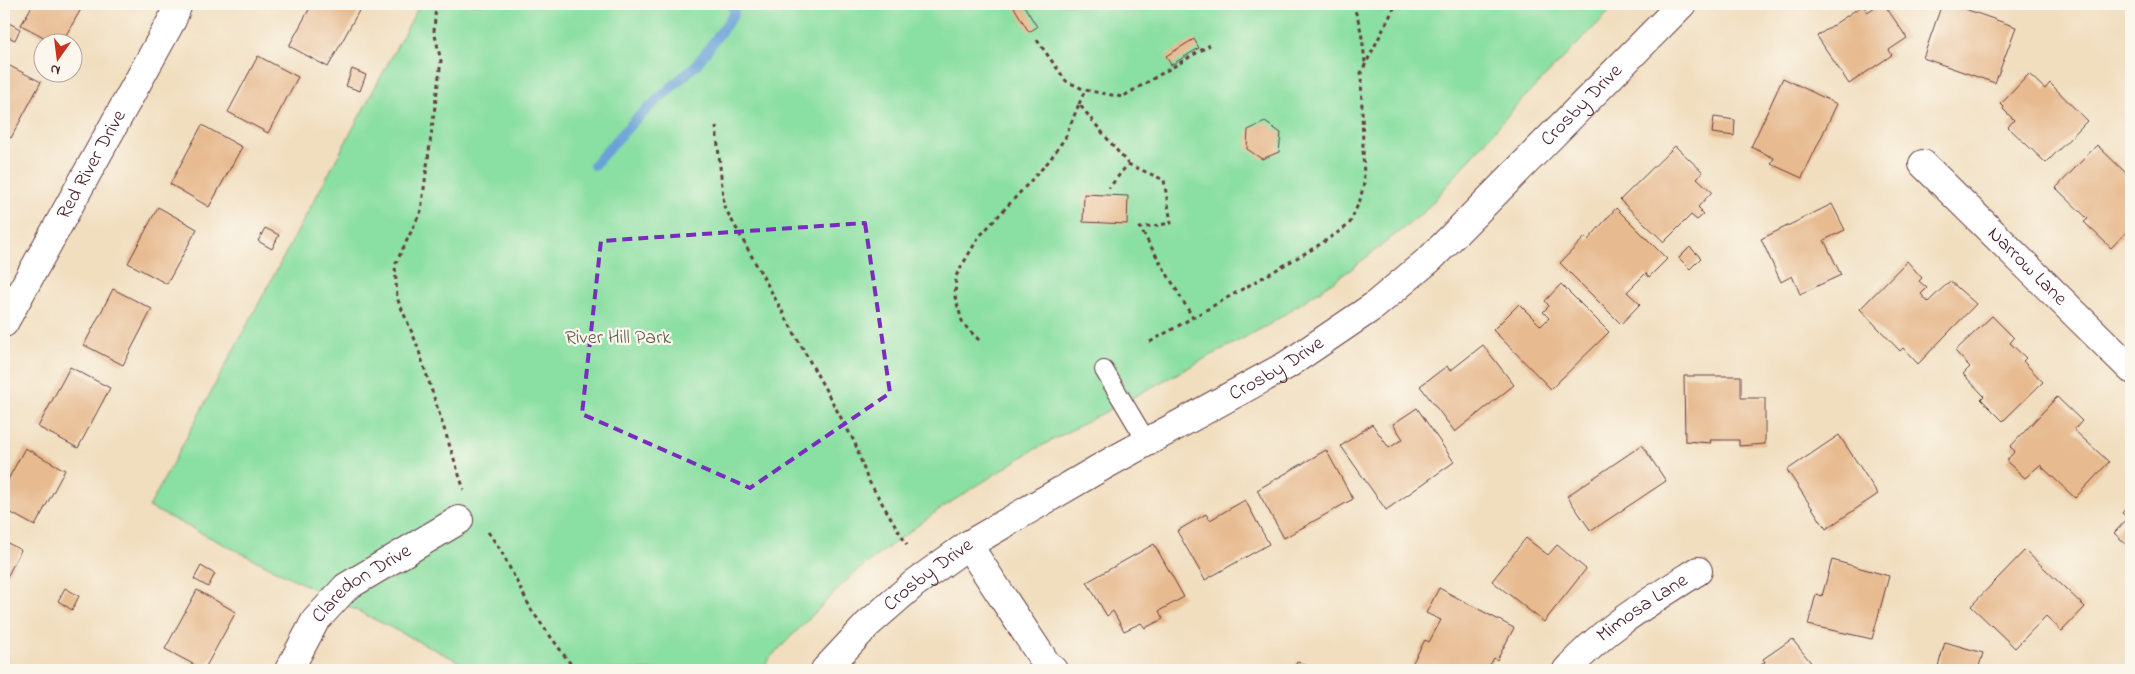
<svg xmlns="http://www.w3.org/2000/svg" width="2135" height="674" font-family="'Indie Flower',sans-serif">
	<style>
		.green { fill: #8adfa2; stroke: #6a7f66 }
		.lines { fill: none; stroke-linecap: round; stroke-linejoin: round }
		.stream { stroke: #6aa2d8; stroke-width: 10 }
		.building { fill: #e7ba8f }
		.service-casing { stroke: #633c41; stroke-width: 20 }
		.minor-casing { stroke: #633c41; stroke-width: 30 }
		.path { stroke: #633c41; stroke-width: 3; stroke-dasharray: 4 4; stroke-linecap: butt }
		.service { stroke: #fff; stroke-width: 18 }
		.minor { stroke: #fff; stroke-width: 28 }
		.marked { fill: none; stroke: #7b2cbf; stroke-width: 4; stroke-dasharray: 10 6; stroke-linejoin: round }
		.labels { text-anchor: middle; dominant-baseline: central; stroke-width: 4.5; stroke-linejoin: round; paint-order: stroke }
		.street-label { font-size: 20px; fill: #4a1f2b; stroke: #fbf7ec }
		.park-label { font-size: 20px; fill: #5d594f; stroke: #fbf7ec }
	</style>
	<rect width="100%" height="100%" fill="#fbf7ec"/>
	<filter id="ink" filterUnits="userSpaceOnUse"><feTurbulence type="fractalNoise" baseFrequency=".02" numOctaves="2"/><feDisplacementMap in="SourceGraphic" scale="10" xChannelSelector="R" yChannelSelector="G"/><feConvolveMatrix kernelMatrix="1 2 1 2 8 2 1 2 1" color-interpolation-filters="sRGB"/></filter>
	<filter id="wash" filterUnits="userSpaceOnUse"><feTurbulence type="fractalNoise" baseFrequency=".0096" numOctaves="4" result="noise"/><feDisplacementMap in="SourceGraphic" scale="20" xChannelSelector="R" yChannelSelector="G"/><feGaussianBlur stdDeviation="1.12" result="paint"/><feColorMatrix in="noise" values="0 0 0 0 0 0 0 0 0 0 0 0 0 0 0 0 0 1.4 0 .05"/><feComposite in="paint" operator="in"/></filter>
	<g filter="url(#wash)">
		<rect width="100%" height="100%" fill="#f1debf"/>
		<path class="green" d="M420,4H1617L1515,107L1423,213L1350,270L1270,324L1030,452L937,511L854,573L770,658L762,670H476L149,507Z"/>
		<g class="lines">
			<path class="stream" d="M594,165L634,121L697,64L734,14L733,4"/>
		</g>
		<g id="blocks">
			<g class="building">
				<path d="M33,4H84L62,42H53L21,25Z"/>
				<path d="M312,4H355L361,7L328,67L289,46Z"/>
				<path d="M1012,4H1023L1037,27L1029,32Z"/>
				<path d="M1880,4H1884L1907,38L1889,50L1892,55L1849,84L1817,36L1863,5L1867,12Z"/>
				<path d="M1942,4H1951L2016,27L1995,83L1923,58Z"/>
				<path d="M9,23L20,29L15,40L4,35Z"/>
				<path d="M1194,39L1199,48L1171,65L1166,56Z"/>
				<path d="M258,56L298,77L268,133L228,112Z"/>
				<path d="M4,63L41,82L11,138L4,134Z"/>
				<path d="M352,69L366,75L360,91L346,86Z"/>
				<path d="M2029,74L2045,89L2050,83L2087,121L2046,163L2008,127L2014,120L2003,109L2004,107L2001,104Z"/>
				<path d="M1783,78L1837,104L1802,178L1771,164L1774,158L1751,147Z"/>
				<path d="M1714,117L1735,120L1734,136L1712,133Z"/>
				<path d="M1265,122L1281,133L1279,152L1262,159L1247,149L1248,130Z"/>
				<path d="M202,125L242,147L209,207L170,184Z"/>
				<path d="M2097,145L2131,178V227L2111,248L2084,222L2088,219L2056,188Z"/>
				<path d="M1675,146L1703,172L1697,178L1712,192L1698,207L1702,211L1700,212L1703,215L1697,220L1691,215L1664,242L1620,200Z"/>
				<path d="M1084,194L1128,196L1127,224L1083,222Z"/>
				<path d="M1832,204L1845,230L1824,240L1841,275L1800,294L1792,276L1781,282L1761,239Z"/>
				<path d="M158,207L197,229L167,284L128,263Z"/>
				<path d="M1616,208L1667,259L1649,277L1646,273L1627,292L1640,304L1621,324L1560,263L1585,237L1588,240Z"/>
				<path d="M265,228L279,235L272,249L258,241Z"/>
				<path d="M1690,247L1701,258L1690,269L1679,258Z"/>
				<path d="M1907,261L1922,278L1919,281L1927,288L1921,294L1928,302L1950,281L1976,304L1918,364L1903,348L1900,351L1860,309Z"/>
				<path d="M1561,284L1609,332L1551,389L1493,330L1519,304L1541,326L1549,318L1543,312L1549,306L1545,301Z"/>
				<path d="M113,289L152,309L123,365L84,345Z"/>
				<path d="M1992,316L2014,338L2010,343L2026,358L2023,361L2043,382L2003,421L1981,399L1984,396L1963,374L1970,367L1955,351Z"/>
				<path d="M1483,345L1514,385L1455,432L1420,386L1447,366L1450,371Z"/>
				<path d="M70,367L110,388L78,448L38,427Z"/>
				<path d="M1684,376H1741V398H1765V444L1739,446V440H1710L1711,443L1685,441Z"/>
				<path d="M2057,397L2082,421L2074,430L2109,462L2075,498L2040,465L2025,478L2006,461L2015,451L2010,447Z"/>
				<path d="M1417,408L1454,462L1386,510L1341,446L1372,424L1389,448L1403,439L1393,424Z"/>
				<path d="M1839,435L1878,494L1826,529L1787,470Z"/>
				<path d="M1642,445L1666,481L1591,531L1567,496Z"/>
				<path d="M25,448L65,470L35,526L4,509V487Z"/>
				<path d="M1326,450L1353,499L1284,538L1257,490Z"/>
				<path d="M1245,500L1269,544L1205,580L1177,531L1206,514L1210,520Z"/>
				<path d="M2131,502V549L2114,533L2128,518L2122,513Z"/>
				<path d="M1526,538L1548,555L1557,545L1586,569L1544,622L1492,581Z"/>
				<path d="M4,541L21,550L4,583Z"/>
				<path d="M1154,544L1184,597L1159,611L1163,619L1145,628L1141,623L1124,631L1113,611L1107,616L1087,582Z"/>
				<path d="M2025,550L2085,607L2062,631L2046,616L2015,648L1971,606Z"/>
				<path d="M1832,560L1889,576L1872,639L1808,625L1816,594L1822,596Z"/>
				<path d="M201,566L215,574L208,587L194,579Z"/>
				<path d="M65,588L79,596L72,610L58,601Z"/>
				<path d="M1439,588L1514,628L1497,660L1494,658L1487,670H1424L1412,664L1425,640L1429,642L1441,620L1426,613Z"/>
				<path d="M197,590L236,612L204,670L165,649Z"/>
				<path d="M1792,639L1817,670H1755L1765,662L1763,659Z"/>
				<path d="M1945,642L1983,653L1978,670H1937Z"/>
				<path d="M1298,661L1315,670H1292Z"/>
			</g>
		</g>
	</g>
	<g filter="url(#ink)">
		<use href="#blocks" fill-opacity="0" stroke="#633c41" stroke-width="1"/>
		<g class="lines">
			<g class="service-casing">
				<path id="service" d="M1104,370L1147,442"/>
			</g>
			<g class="minor-casing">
				<g id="minor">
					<path id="s1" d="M1923,164L2131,369"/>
					<path id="s2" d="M4,323L172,20L178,4"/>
					<path d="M968,545L1046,663L1053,670"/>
					<path id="s3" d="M289,670L315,621L346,587L459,520"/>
					<path id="s4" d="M825,670L868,624L915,583L968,545L1105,465L1287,365L1374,306L1431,258L1682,4"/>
					<path id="s5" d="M1567,670C1603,629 1652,600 1698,571"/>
				</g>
			</g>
			<g class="path">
				<path d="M436,4L434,31L441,61L421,211L395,265L397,298L416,342L464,490"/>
				<path d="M1352,4C1361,22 1363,43 1365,63"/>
				<path d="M1037,40L1066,81L1085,90"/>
				<path d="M1079,104L1085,90L1122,97L1210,45"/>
				<path d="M716,126L724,206L855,443L867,478L907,545"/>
				<path d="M1128,164L1164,180L1171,223L1140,228L1193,318"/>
				<path d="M979,340L963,324L955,297L956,276L978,238L1049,161L1065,138L1079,104L1128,164L1109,188"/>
				<path d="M1150,342L1316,247L1349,225L1360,200L1364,183L1361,73L1396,4"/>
				<path d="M488,532L500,549L532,611L575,670"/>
			</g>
			<use href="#service" class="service"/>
			<use href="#minor" class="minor"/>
		</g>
	</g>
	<path class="marked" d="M865,223L890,393L750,488L582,414L601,241Z"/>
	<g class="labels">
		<g class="street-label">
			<text stroke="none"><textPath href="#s4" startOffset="951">Crosby Drive</textPath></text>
			<text stroke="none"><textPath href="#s2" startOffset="181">Red River Drive</textPath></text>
			<text stroke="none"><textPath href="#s1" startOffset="146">Narrow Lane</textPath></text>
			<text stroke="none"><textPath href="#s4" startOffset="546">Crosby Drive</textPath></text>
			<text stroke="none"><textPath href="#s4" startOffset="141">Crosby Drive</textPath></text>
			<text stroke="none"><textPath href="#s3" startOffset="116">Claredon Drive</textPath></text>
			<text stroke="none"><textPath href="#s5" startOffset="98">Mimosa Lane</textPath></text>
		</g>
		<g class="park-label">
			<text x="618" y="338">River Hill Park</text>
		</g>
	</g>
	<rect width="2135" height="674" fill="none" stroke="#fbf7ec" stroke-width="20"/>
	<g transform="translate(58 58) rotate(194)"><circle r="24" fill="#fbf7ec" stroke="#b4a19f"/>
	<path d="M0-4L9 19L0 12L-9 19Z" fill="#c8321e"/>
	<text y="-8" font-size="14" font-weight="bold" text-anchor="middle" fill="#4a1f2b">N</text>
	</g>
</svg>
